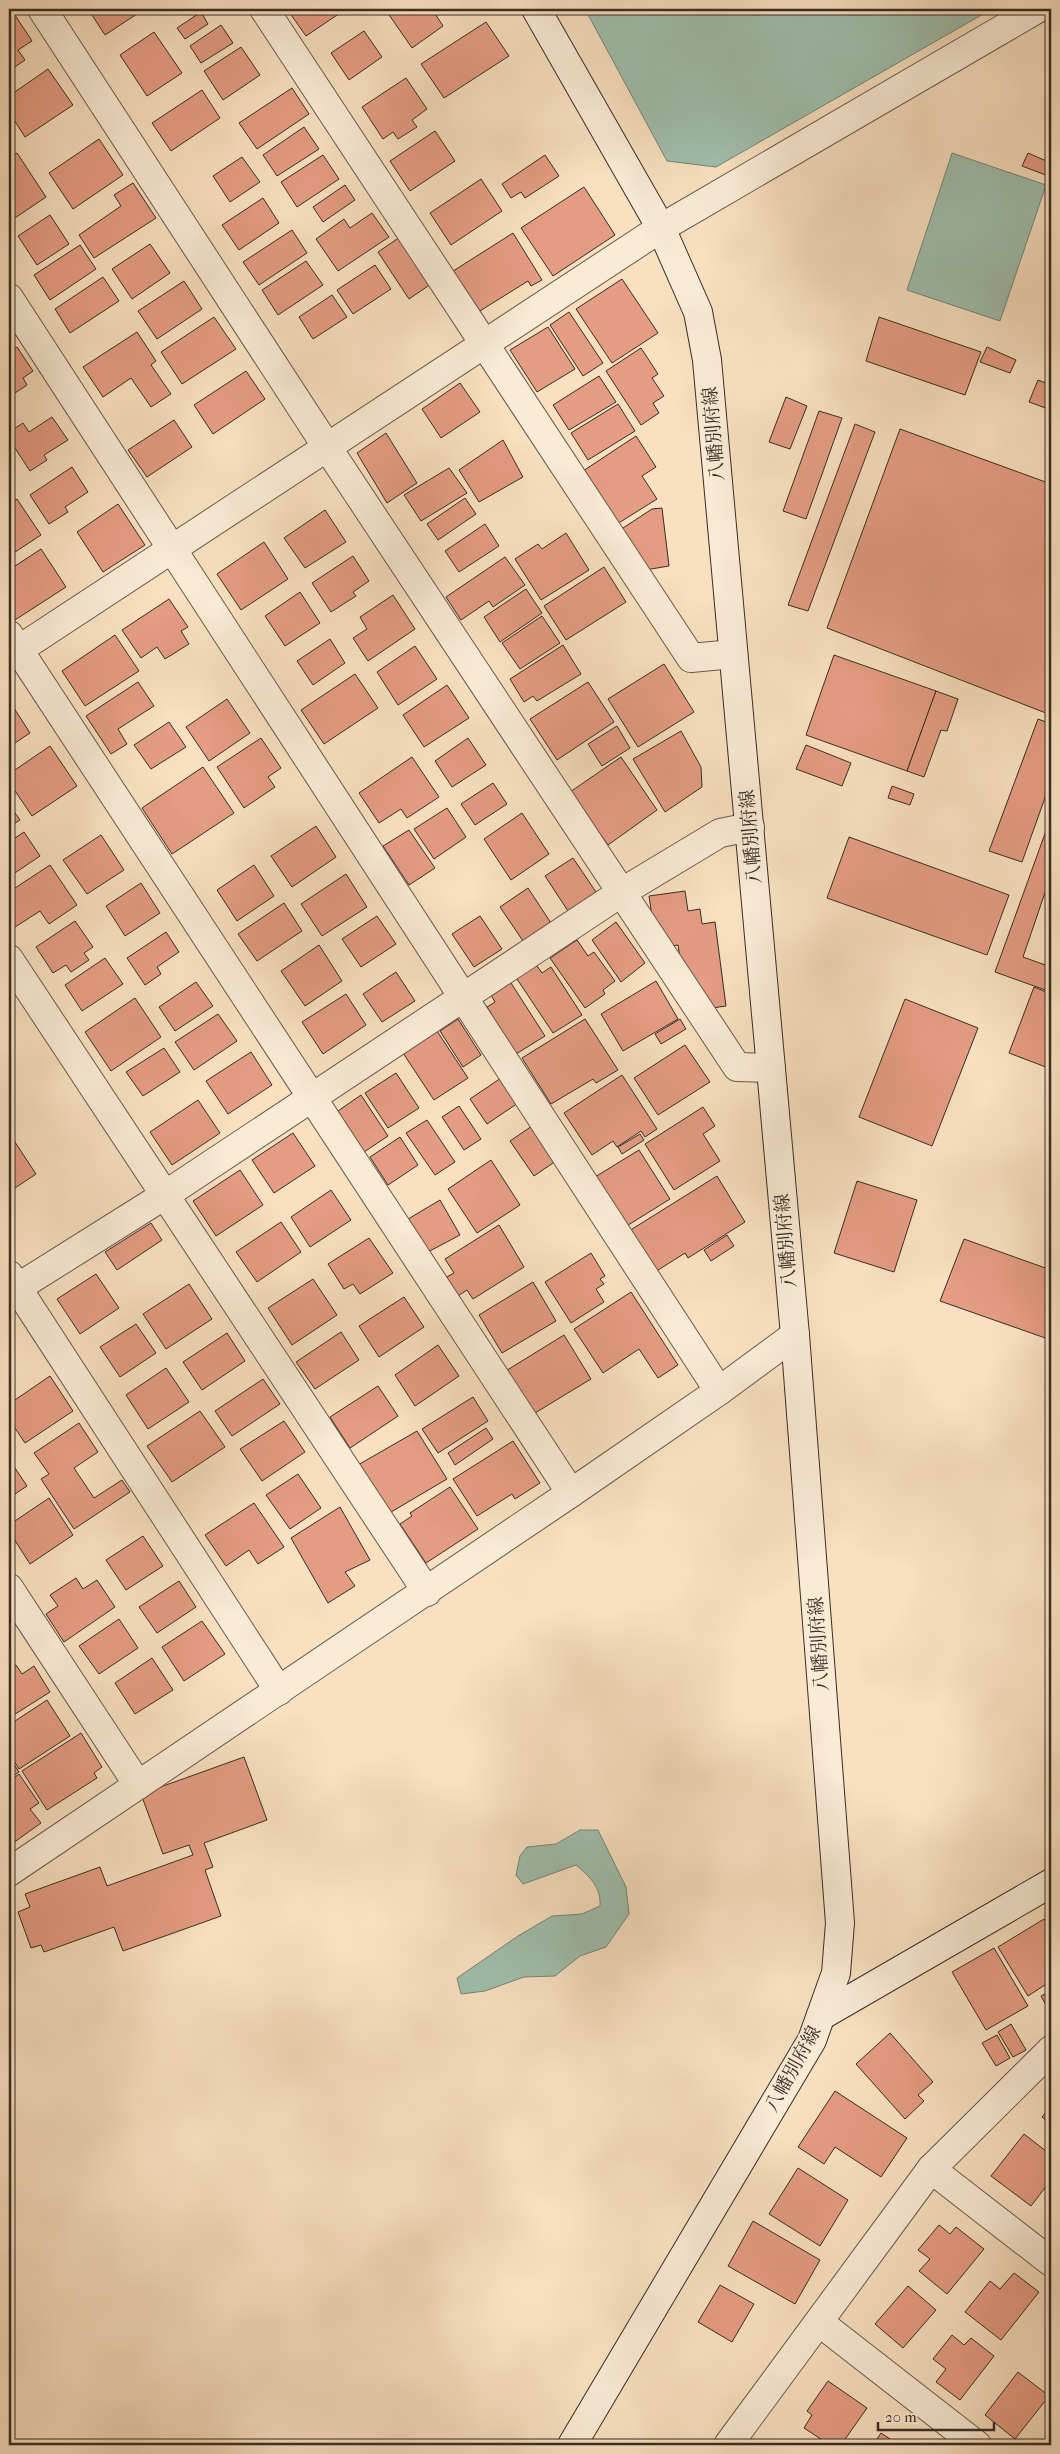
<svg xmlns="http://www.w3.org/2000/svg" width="1060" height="2454" font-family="'IM FELL French Canon','Noto Serif JP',serif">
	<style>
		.water { fill: #9fbeac; stroke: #768476 }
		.building { fill: #e49c82; stroke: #392d25 }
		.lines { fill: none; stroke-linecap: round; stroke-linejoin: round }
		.street-casing { stroke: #695a4c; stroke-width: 30 }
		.secondary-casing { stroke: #392d25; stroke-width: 30 }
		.street { stroke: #faebd6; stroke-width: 28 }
		.secondary { stroke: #faebd6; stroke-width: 28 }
		.labels { text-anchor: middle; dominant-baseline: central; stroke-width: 4; stroke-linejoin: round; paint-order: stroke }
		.street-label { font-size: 19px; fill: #392d25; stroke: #faebd6 }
	</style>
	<rect width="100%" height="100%" fill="#f8e0c0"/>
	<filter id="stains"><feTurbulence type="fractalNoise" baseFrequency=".004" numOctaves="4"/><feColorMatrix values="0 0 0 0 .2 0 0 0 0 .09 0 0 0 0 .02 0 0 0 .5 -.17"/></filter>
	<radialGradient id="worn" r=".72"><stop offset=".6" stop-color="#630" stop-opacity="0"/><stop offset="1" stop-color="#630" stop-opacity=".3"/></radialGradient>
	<g class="water">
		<path d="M585,9H992L716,167L667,161Z"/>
		<path d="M952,153L1046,185L1000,321L907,290Z"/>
		<path d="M580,1830H598L626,1887L629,1914L606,1947L580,1956L555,1976L524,1977L485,1991L461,1994L457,1978L518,1936L552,1916L582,1914L600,1906C601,1887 590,1877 576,1865L523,1884L516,1875L520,1856L527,1847L556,1844Z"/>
	</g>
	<g class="building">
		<path d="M88,9H142L143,10L105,35Z"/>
		<path d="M287,9H346L306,36Z"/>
		<path d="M385,9H432L443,26L412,48Z"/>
		<path d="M13,12L32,41L18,50L25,60L9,71V15Z"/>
		<path d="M201,12L208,24L185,39L177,28Z"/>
		<path d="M486,22L509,56L444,98L421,64Z"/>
		<path d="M221,25L233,43L201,63L190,46Z"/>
		<path d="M364,31L382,57L349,80L331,53Z"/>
		<path d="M154,32L182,73L147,96L120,55Z"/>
		<path d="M241,47L260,75L223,100L204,71Z"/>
		<path d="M48,69L73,105L25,137L9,112V96Z"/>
		<path d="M406,78L427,109L412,120L417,127L398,139L393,132L383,139L362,107Z"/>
		<path d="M292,88L309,114L257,149L239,123Z"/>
		<path d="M202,90L220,118L171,151L152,123Z"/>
		<path d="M304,127L319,149L277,176L263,155Z"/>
		<path d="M435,131L455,161L410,191L390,161Z"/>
		<path d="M99,139L123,175L73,209L49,173Z"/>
		<path d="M17,153L46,197L9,222V158Z"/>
		<path d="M1028,153L1051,163V177L1022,166Z"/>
		<path d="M323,155L339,179L297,207L281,182Z"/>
		<path d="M545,155L559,176L525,198L521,192L511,198L502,184Z"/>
		<path d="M242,157L260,182L230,202L213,176Z"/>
		<path d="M481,179L502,211L451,245L430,213Z"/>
		<path d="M133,183L156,218L94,258L79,235L121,206L114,195Z"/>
		<path d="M345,185L355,200L323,222L313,207Z"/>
		<path d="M584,187L615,235L553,276L521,228Z"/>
		<path d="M263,198L279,223L239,250L222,225Z"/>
		<path d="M372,213L389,237L338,271L316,239L344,219L350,228Z"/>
		<path d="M50,215L69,244L37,265L18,236Z"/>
		<path d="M292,230L307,253L259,285L243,262Z"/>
		<path d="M513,233L542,280L531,286L528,281L475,314L450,273Z"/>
		<path d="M400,237L431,284L409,299L378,252Z"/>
		<path d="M150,244L170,273L132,299L112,269Z"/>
		<path d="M80,245L96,269L50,300L34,275Z"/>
		<path d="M306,261L323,285L278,315L262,290Z"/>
		<path d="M375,265L391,289L353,314L337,290Z"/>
		<path d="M103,277L119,301L70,333L55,309Z"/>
		<path d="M622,279L658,333L612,363L576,309Z"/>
		<path d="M184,281L202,309L157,339L138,311Z"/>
		<path d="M332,295L347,317L313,339L299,317Z"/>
		<path d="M569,312L603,363L583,376L550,325Z"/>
		<path d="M214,317L236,349L182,384L161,352Z"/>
		<path d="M879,317L981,352L965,395L866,361Z"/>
		<path d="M548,327L575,369L537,392L510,350Z"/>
		<path d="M137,332L156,361L151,365L171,394L151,407L131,378L103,397L83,367Z"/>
		<path d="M17,347L33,371L23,378L27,385L9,397V353Z"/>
		<path d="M987,347L1016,360L1010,373L980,362Z"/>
		<path d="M641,348L658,374L652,378L664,396L653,403L659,413L641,425L606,371Z"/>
		<path d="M246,371L265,399L213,434L194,405Z"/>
		<path d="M599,376L616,402L569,430L553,405Z"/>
		<path d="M1038,380L1051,385V410L1029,402Z"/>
		<path d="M460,383L480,412L441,438L422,409Z"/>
		<path d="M786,397L807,406L790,449L769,442Z"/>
		<path d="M618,404L635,431L588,460L571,433Z"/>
		<path d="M819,411L842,418L806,519L783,511Z"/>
		<path d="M52,417L68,440L44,455L47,460L30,471L9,439V432L23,423L29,432Z"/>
		<path d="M174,420L192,447L147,477L128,450Z"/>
		<path d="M855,424L875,432L808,611L788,605Z"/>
		<path d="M900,429L1051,484V715L827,628Z"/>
		<path d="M386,433L417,483L387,503L357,453Z"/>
		<path d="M636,436L656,467L642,476L657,499L617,524L583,471Z"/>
		<path d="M503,440L523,477L479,502L459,470Z"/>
		<path d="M72,467L88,492L65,507L68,512L49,524L30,495Z"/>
		<path d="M449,468L467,493L421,521L404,495Z"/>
		<path d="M465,498L476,514L438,540L427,524Z"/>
		<path d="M17,499L41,535L9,556V505Z"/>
		<path d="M118,504L145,545L103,572L77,532Z"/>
		<path d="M662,508L669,566L645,570L620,530L652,509Z"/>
		<path d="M325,510L346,542L305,568L284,538Z"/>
		<path d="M485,524L499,546L459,572L445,551Z"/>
		<path d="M566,533L589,570L541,600L515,559L538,544L542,549Z"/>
		<path d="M264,542L288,579L241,610L217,574Z"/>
		<path d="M41,549L66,587L15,620L9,610V570Z"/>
		<path d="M353,556L369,581L353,592L356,596L331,612L312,583Z"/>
		<path d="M505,557L525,585L493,607L489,601L461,620L446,597Z"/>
		<path d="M604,567L626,602L566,640L544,606Z"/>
		<path d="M526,589L542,613L500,642L484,617Z"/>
		<path d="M300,592L320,623L285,646L265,616Z"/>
		<path d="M393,595L415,629L368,661L353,638L367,629L360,617Z"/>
		<path d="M169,599L188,627L181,631L189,644L165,659L157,647L141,658L122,630Z"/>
		<path d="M542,616L560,643L520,669L502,643Z"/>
		<path d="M115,635L139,671L85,706L62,671Z"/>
		<path d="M330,639L345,663L313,685L297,661Z"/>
		<path d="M563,645L581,674L537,701L533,696L524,702L510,679Z"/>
		<path d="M415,646L437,679L398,705L377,672Z"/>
		<path d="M834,655L936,691L907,771L806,735Z"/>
		<path d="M664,664L694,712L638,747L608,699Z"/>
		<path d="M355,674L378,708L324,744L301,710Z"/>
		<path d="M138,682L154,706L118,729L127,744L111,754L86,716Z"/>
		<path d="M588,682L614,722L557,760L530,719Z"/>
		<path d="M447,685L469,718L424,747L403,715Z"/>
		<path d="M936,691L958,699L947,731L941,730L924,777L907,771Z"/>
		<path d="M227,699L250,733L209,761L186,727Z"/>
		<path d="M12,705L30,733L9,747V707Z"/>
		<path d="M1038,719L1051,724V781L1022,862L989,851Z"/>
		<path d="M169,722L186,747L151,769L134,745Z"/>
		<path d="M617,726L630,748L602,766L588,744Z"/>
		<path d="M681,731L701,767L702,787L665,812L633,759Z"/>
		<path d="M261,738L281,768L268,777L275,787L244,808L217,767Z"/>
		<path d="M468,738L486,765L452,787L435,761Z"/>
		<path d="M806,745L851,763L842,786L796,769Z"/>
		<path d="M50,746L77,786L32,816L9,782V774Z"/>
		<path d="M412,757L439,797L407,818L401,809L379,823L359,793Z"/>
		<path d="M621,757L657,810L608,845L570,792Z"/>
		<path d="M203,767L234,813L172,854L142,808Z"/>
		<path d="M493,783L507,804L475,825L461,804Z"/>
		<path d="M892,786L914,794L910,805L888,798Z"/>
		<path d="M9,804L20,820L9,827Z"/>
		<path d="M447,808L466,837L434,859L414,829Z"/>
		<path d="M522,813L549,854L511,880L484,839Z"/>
		<path d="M1051,817V875L1023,957L1051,967V992L995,972Z"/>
		<path d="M316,826L336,857L292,887L271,856Z"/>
		<path d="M409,830L435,868L409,885L383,846Z"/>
		<path d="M24,832L40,856L9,877V842Z"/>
		<path d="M101,835L124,870L87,894L63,860Z"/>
		<path d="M849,837L1009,895L987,955L827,898Z"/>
		<path d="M573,858L596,892L568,911L545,876Z"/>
		<path d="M50,865L77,905L49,924L40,911L12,929L9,924V892Z"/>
		<path d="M254,865L274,896L237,921L217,890Z"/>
		<path d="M346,874L367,907L322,936L301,904Z"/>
		<path d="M141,883L160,913L125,936L106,906Z"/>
		<path d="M528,888L551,923L523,941L500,907Z"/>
		<path d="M685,891L688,911L700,909L702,924L715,922L726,1006L705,1009L683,977L678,945L661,948L653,924L649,896Z"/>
		<path d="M284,903L302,931L257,961L238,934Z"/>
		<path d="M377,916L396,944L361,967L342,939Z"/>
		<path d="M480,916L502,949L474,967L452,934Z"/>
		<path d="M75,921L93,947L84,953L89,960L71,972L66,965L53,973L36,947Z"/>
		<path d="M616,922L645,963L621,982L592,940Z"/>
		<path d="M166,932L179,952L157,967L161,974L145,985L127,958Z"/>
		<path d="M577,940L588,956L594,952L615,981L603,990L605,994L585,1008L550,958Z"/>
		<path d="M319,945L342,981L305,1006L281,971Z"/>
		<path d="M105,958L123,984L82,1011L65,985Z"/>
		<path d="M535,963L542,973L551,967L582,1015L553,1033L515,976Z"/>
		<path d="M396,972L415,1001L382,1022L363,994Z"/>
		<path d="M656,981L678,1019L623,1051L601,1014Z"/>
		<path d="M196,982L213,1006L175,1031L159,1007Z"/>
		<path d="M511,983L545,1036L516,1054L487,1007L495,1002L491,995Z"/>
		<path d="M1034,987L1051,994V1069L1009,1053Z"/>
		<path d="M346,994L366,1025L323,1054L302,1022Z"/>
		<path d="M135,998L161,1037L111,1071L85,1032Z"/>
		<path d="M905,999L978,1028L932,1146L859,1117Z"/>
		<path d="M218,1014L237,1041L194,1070L175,1042Z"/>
		<path d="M458,1019L481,1055L463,1067L440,1031Z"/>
		<path d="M585,1019L618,1070L596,1083L593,1079L551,1104L522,1058Z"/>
		<path d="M680,1019L686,1029L661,1044L655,1034Z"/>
		<path d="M437,1031L468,1078L434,1100L403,1053Z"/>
		<path d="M685,1045L710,1082L658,1115L634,1078Z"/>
		<path d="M164,1048L180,1072L143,1096L126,1072Z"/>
		<path d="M251,1052L272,1085L228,1114L206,1081Z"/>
		<path d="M396,1073L419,1108L388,1128L365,1093Z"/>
		<path d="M622,1075L657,1129L645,1137L641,1131L617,1147L613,1141L592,1155L564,1113Z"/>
		<path d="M501,1078L518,1103L487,1124L470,1099Z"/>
		<path d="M361,1095L388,1136L364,1152L338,1111Z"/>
		<path d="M198,1100L220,1133L172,1165L150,1132Z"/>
		<path d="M459,1106L481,1139L464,1150L442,1117Z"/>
		<path d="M703,1107L715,1126L703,1134L720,1161L674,1190L645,1144Z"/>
		<path d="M427,1120L455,1162L435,1175L406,1133Z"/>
		<path d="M532,1126L556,1161L534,1176L510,1141Z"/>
		<path d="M9,1133L36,1174L9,1192Z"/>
		<path d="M293,1133L315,1166L274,1193L252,1160Z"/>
		<path d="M640,1134L644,1140L622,1154L618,1147Z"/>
		<path d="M400,1137L418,1165L388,1185L370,1157Z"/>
		<path d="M639,1150L670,1199L625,1227L595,1177Z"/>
		<path d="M491,1160L520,1205L477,1233L448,1189Z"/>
		<path d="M240,1170L263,1205L216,1236L193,1201Z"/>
		<path d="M717,1176L745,1222L688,1258L685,1253L655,1272L629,1231Z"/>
		<path d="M857,1181L917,1200L894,1272L834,1253Z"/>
		<path d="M331,1190L351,1220L310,1247L291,1217Z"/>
		<path d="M440,1200L460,1235L426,1253L408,1219Z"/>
		<path d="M281,1222L301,1252L257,1282L236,1252Z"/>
		<path d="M151,1223L162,1240L117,1270L105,1252Z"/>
		<path d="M499,1225L524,1267L473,1299L467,1290L455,1298L443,1279L454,1273L445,1259Z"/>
		<path d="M727,1235L734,1246L711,1261L704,1250Z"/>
		<path d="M369,1238L393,1273L360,1294L353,1284L344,1289L328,1264Z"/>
		<path d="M964,1239L1051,1270V1340L940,1301Z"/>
		<path d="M591,1253L605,1276L600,1279L604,1284L596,1289L604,1302L571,1323L545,1282Z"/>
		<path d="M96,1274L119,1308L80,1334L57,1299Z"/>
		<path d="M313,1279L337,1315L292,1345L268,1308Z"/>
		<path d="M533,1282L556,1321L502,1353L479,1315Z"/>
		<path d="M189,1284L212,1319L166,1349L143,1314Z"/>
		<path d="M631,1292L678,1365L658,1378L639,1349L603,1373L574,1329Z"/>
		<path d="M404,1297L424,1327L379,1357L359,1326Z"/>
		<path d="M136,1324L156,1353L120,1377L100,1347Z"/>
		<path d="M341,1332L359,1360L315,1389L296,1362Z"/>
		<path d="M227,1333L245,1361L202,1390L183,1362Z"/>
		<path d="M564,1335L591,1379L530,1416L504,1372Z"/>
		<path d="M438,1345L459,1376L415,1406L395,1375Z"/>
		<path d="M9,1368L15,1378L9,1382Z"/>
		<path d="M166,1368L189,1402L148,1429L126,1395Z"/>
		<path d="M50,1376L73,1411L25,1443L9,1419V1404Z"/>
		<path d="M263,1379L280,1404L232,1436L215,1411Z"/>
		<path d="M378,1386L398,1416L350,1448L330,1417Z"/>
		<path d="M473,1397L488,1421L438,1453L422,1429Z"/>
		<path d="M200,1411L225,1447L172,1482L147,1446Z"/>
		<path d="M284,1421L305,1452L262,1481L240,1449Z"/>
		<path d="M79,1423L98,1452L74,1468L94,1498L122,1480L130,1492L74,1529L41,1479L49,1474L34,1453Z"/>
		<path d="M486,1428L493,1439L455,1465L448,1453Z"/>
		<path d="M417,1431L447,1479L386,1515L358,1465Z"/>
		<path d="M513,1441L540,1483L515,1499L512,1494L477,1516L453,1479Z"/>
		<path d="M9,1459L27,1486L9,1498Z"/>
		<path d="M298,1474L321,1508L290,1529L266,1495Z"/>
		<path d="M450,1487L478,1529L426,1563L400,1524L412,1516L410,1513Z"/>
		<path d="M49,1498L73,1535L30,1564L9,1531V1525Z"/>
		<path d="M254,1503L284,1547L258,1564L249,1550L226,1566L205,1535Z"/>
		<path d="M340,1507L370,1560L345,1572L355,1586L328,1603L291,1538Z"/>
		<path d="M143,1536L163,1566L126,1590L106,1560Z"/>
		<path d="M76,1578L83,1589L97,1580L115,1607L64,1642L46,1614L58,1606L50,1595Z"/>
		<path d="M179,1581L196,1607L157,1633L139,1607Z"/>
		<path d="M119,1619L138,1648L99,1674L79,1646Z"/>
		<path d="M202,1621L225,1654L184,1681L162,1647Z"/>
		<path d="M152,1658L173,1690L135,1714L115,1683Z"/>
		<path d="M16,1665L22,1674L34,1666L50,1692L9,1718V1669Z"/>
		<path d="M47,1700L70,1736L19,1769L9,1753V1725Z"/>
		<path d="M81,1733L102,1767L94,1773L97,1778L47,1810L22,1771Z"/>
		<path d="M9,1757L19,1772L9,1779Z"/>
		<path d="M244,1757L267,1820L204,1843L213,1867L205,1870L221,1916L123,1951L114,1927L44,1952L41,1945L31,1948L18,1912L30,1907L25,1894L100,1867L107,1886L193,1855L189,1845L163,1854L141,1794Z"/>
		<path d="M19,1774L39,1803L30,1809L41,1823L9,1846V1782Z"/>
		<path d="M1044,1919L1051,1929V1981L1028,1996L998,1947Z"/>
		<path d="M994,1948L1028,2006L986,2030L952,1972Z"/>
		<path d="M1051,1991V2014L1041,1996Z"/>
		<path d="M1011,2024L1026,2050L1013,2057L998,2032Z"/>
		<path d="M890,2033L933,2082L918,2095L924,2101L905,2119L856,2064Z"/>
		<path d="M997,2035L1010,2058L996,2066L982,2043Z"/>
		<path d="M835,2091L907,2138L881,2177L835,2147L824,2164L798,2147Z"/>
		<path d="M1051,2105V2124L1042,2117Z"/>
		<path d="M1024,2134L1051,2155V2180L1031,2206L991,2176Z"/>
		<path d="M798,2168L848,2200L820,2246L769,2214Z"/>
		<path d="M753,2221L820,2260L795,2304L728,2266Z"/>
		<path d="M939,2225L950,2234L956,2227L984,2249L947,2294L919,2271L930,2259L918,2250Z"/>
		<path d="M1014,2273L1039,2292L1001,2340L965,2312L990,2281L1000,2289Z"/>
		<path d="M720,2285L754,2304L732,2342L698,2322Z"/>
		<path d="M908,2286L936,2310L903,2348L875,2324Z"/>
		<path d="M952,2335L964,2345L971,2338L994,2356L960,2400L936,2382L946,2369L933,2359Z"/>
		<path d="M1051,2357V2369L1045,2365Z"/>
		<path d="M1018,2372L1049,2396L1015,2439L985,2415Z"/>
		<path d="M828,2381L867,2408L841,2445H830L804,2428L812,2415L807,2411Z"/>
		<path d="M881,2433L899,2445H873Z"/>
	</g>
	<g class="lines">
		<g class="street-casing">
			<g id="street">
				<path d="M42,9L327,447L737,1067L771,1068"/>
				<path d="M264,9L691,658L733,654"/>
				<path d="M9,298L719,1391"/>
				<path d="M9,635L571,1493"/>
				<path d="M9,656L661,228L1037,9"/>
				<path d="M9,959L427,1592"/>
				<path d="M9,1275L279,1691"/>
				<path d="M9,1293L165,1195L622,892L720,833L750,827"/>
				<path d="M9,1588L138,1785"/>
				<path d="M9,1872L571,1493L719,1391L795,1335"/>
				<path d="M931,2169L1051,2262"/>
				<path d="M819,2322L977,2445"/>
				<path d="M728,2445L931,2169L1051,2050"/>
			</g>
		</g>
		<g class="secondary-casing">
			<g id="secondary">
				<path d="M536,9L661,228L698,312L707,360L795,1335L840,1923L836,1973L812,2040L572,2445"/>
				<path d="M821,2016L1051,1883"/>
			</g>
		</g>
		<use href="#street" class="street"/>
		<use href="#secondary" class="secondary"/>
	</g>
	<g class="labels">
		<g class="street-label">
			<text transform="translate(714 434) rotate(-95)">八幡別府線</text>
			<text transform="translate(751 837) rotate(-95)">八幡別府線</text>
			<text transform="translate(786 1241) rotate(-95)">八幡別府線</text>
			<text transform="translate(819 1644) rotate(-94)">八幡別府線</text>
			<text transform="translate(793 2069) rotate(-61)">八幡別府線</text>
		</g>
	</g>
	<rect width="1060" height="2454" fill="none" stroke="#f8e0c0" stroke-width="30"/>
	<rect x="10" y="10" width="1040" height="2434" fill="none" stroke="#392d25" stroke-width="2.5"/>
	<rect x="15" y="15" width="1030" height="2424" fill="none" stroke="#392d25"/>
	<path d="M878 2422v8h116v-8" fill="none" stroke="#392d25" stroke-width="2.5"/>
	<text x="885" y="2422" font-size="15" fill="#392d25" stroke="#faebd6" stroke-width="4" paint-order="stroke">20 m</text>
	<rect width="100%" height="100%" filter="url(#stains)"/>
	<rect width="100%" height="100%" fill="url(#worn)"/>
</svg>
